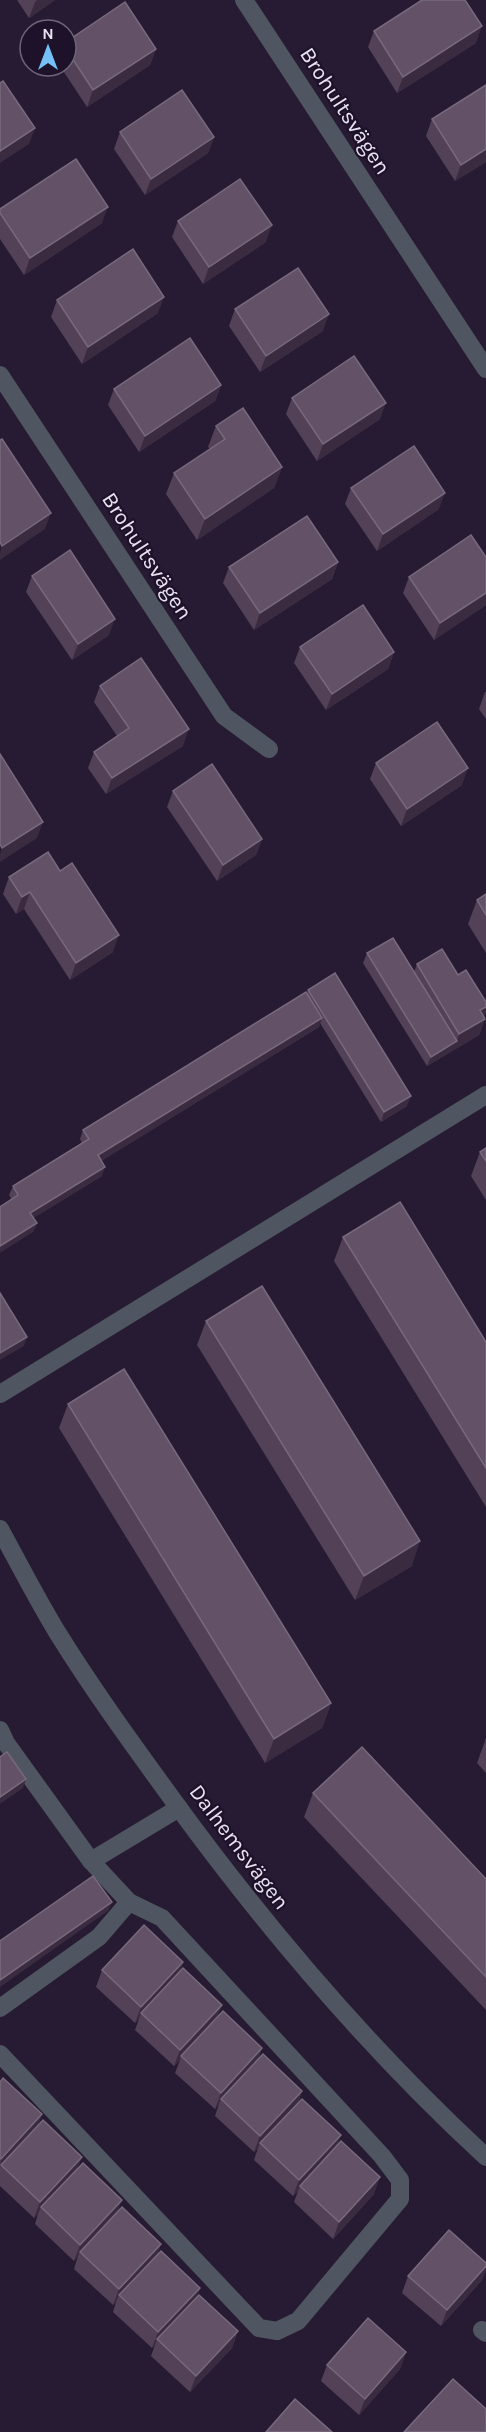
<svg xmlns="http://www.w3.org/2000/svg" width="486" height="2432" font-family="Karla,sans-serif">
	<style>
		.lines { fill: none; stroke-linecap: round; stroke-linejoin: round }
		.lane { stroke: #4f5661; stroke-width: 18 }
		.street { stroke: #4f5661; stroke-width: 18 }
		.wall { fill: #534157 }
		.shaded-wall { fill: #3a2b41 }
		.building { fill: #635267; stroke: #78697d; stroke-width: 1.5 }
		.labels { text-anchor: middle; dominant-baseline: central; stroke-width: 4.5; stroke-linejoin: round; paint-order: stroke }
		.street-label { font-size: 22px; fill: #e9e2f2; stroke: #1d1229 }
	</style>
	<rect width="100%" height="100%" fill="#261b33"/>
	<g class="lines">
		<g class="lane">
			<path d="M0,1394L486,1095"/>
			<path d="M0,1730L6,1743L91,1861L129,1902L162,1918L382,2156L400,2180V2199L298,2321L277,2331L259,2328L0,2054"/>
			<path d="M91,1861L179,1808"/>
			<path d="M0,2008L99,1937L129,1902"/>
			<path d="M482,2330L486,2333"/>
		</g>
		<g class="street">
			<path d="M244,0L486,369"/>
			<path d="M0,375L224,716L269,749"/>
			<path d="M0,1529C19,1564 37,1599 57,1632C93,1690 133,1745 173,1800C266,1928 369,2049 486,2157"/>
		</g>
	</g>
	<g class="wall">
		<path d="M17,0H55L29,18Z"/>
		<path d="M374,31L476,43L397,93L368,47Z"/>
		<path d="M66,42L156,49L150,65L87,107L60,66H66Z"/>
		<path d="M486,85V162L455,181L426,136L432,119Z"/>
		<path d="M120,132L214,137L208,153L145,195L114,149Z"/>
		<path d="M0,209L102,223L24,275L0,239Z"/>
		<path d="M178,221L266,242L203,284L172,237Z"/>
		<path d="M57,300L158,313L82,364L51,317Z"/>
		<path d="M235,309L323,331L260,372L229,326Z"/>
		<path d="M221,385L215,401L139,452L108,405L114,389Z"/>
		<path d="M292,398L380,419L317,461L286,414Z"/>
		<path d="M216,426L282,467L274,488L197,540L166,494L174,473L210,449L208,447Z"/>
		<path d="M351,488L439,509L377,551L345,504Z"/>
		<path d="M486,557V605L434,640L403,593L409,577Z"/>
		<path d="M338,562L332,579L254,630L223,583L229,567Z"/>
		<path d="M32,576L109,635L72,660L26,592Z"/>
		<path d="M300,647L394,652L388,669L326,710L294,663Z"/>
		<path d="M100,686L183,746L106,794L88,768L94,752L117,736L94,702Z"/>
		<path d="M485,692H486V719L479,709Z"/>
		<path d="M376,763L462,785L401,826L370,779Z"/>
		<path d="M173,791L262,839L256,855L217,881L167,807Z"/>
		<path d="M60,871L113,952L70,980L24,909L16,914L3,894L9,877Z"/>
		<path d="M486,894V953L468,924L477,900Z"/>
		<path d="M367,953L414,972L417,964L458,975L486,1002V1011L484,1017L485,1019L479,1035L427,1066L363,963Z"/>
		<path d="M308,990L407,1106L381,1122L320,1023L319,1027L101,1161L102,1176L33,1218L37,1223L33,1232L9,1195L13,1186L82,1143L80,1139L83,1130L307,993Z"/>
		<path d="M486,1148V1200L471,1176L480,1152Z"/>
		<path d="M343,1237L486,1342V1507L334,1261Z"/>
		<path d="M206,1321L412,1566L355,1600L197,1345Z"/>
		<path d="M68,1404L331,1703L322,1728L265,1763L59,1428Z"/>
		<path d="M486,1738V1773L477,1763Z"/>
		<path d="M313,1793L486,1879V2010L304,1817Z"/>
		<path d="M183,1962L179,1973L218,2017L262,2048L258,2060L302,2091L298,2103L337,2146L374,2194L333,2239L294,2202L298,2191L293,2196L254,2160L258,2148L254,2152L215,2116L219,2104L215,2109L175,2073L180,2060L174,2066L135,2030L139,2019L135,2023L96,1987L102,1970Z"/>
		<path d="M0,2082L42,2114L38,2125L78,2168L117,2212L161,2244L157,2255L200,2288L196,2298L238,2331L232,2348L190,2392L151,2356L155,2345L152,2348L113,2312L116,2302L113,2305L74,2269L78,2256L74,2261L35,2224L38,2214L34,2218L0,2186Z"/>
		<path d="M486,2263V2269L482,2280L441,2326L402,2293L408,2276Z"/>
		<path d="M406,2352L400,2369L359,2415L321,2381L327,2365Z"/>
	</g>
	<g class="shaded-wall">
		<path d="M37,0H55L29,18L35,2Z"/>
		<path d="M482,26L476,43L397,93L403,77Z"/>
		<path d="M156,49L150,65L87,107L93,90Z"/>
		<path d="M35,128L29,144L0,163V151Z"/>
		<path d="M214,137L208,153L145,195L151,179Z"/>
		<path d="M486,149V162L455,181L461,165Z"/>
		<path d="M108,207L102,223L24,275L30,258Z"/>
		<path d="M272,225L266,242L203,284L209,267Z"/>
		<path d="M164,297L158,313L82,364L88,347Z"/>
		<path d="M329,314L323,331L260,372L266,356Z"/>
		<path d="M221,385L215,401L139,452L145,436Z"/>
		<path d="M386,403L380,419L317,461L323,444Z"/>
		<path d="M282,467L274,488L197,540L205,519Z"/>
		<path d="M445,493L439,509L377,551L383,534Z"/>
		<path d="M51,513L45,529L0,560V552L2,546Z"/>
		<path d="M338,562L332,579L254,630L260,613Z"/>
		<path d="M486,593V605L434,640L440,623Z"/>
		<path d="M115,619L109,635L72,660L78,644Z"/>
		<path d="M394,652L388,669L326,710L332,694Z"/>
		<path d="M189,729L183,746L106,794L112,778Z"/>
		<path d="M468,768L462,785L401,826L407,809Z"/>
		<path d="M43,822L37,838L0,862V854L2,848Z"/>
		<path d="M262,839L256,855L217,881L223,865Z"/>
		<path d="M30,892L24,909L16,914L22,897Z"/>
		<path d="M119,935L113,952L70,980L76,963Z"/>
		<path d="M486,1007V1011L483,1020L485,1019L479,1035L427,1066L431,1057L457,1041L459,1034L480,1010Z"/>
		<path d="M322,1018L319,1027L95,1165L98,1155Z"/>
		<path d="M411,1096L407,1106L381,1122L384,1112Z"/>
		<path d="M105,1167L102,1176L27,1222L30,1213Z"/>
		<path d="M37,1223L33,1232L0,1253V1246Z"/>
		<path d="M27,1337L24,1346L0,1360V1353Z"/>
		<path d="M420,1541L412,1566L355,1600L364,1576Z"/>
		<path d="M331,1703L322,1728L265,1763L274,1739Z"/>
		<path d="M26,1779L23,1788L0,1804V1797Z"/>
		<path d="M112,1902L108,1911L0,1987V1980Z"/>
		<path d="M183,1962L177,1978L141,2013L139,2019L135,2023L141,2007Z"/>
		<path d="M222,2005L216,2021L181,2056L180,2060L174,2066L180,2050Z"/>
		<path d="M262,2048L256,2064L221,2099L219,2104L215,2109L221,2093Z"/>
		<path d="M302,2091L296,2107L260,2143L258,2148L254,2152L260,2136Z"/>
		<path d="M42,2114L36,2131L1,2165L0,2168L1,2159Z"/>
		<path d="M341,2135L335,2152L300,2186L298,2191L293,2196L299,2180Z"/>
		<path d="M82,2157L76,2173L41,2207L38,2214L34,2218L40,2202Z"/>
		<path d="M380,2177L374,2194L333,2239L339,2222Z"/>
		<path d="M122,2200L116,2216L80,2252L78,2256L74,2261L80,2245Z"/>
		<path d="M161,2244L155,2260L119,2295L116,2302L113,2305L119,2289Z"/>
		<path d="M486,2266V2269L482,2280L441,2326L447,2310Z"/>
		<path d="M200,2288L194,2304L157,2339L155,2345L152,2348L158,2332Z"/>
		<path d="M238,2331L232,2348L190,2392L196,2376Z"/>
		<path d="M406,2352L400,2369L359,2415L365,2399Z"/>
	</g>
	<g class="building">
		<path d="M422,0H465L482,26L403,77L374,31Z"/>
		<path d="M125,2L156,49L93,90L66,49V42Z"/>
		<path d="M3,81L35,128L0,151V83Z"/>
		<path d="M486,85V149L461,165L432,119Z"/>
		<path d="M182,90L214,137L151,179L120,132Z"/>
		<path d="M76,159L108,207L30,258L0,213V209Z"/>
		<path d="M240,179L272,225L209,267L178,221Z"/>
		<path d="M133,249L164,297L88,347L57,300Z"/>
		<path d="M298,268L329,314L266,356L235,309Z"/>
		<path d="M190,338L221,385L145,436L114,389Z"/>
		<path d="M354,356L386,403L323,444L292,398Z"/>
		<path d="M243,408L282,467L205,519L174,473L225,439L216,426Z"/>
		<path d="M2,439L51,513L2,546L0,542V440Z"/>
		<path d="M414,446L445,493L383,534L351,488Z"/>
		<path d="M307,516L338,562L260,613L229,567Z"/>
		<path d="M471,535L486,557V593L440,623L409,577Z"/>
		<path d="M70,550L115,619L78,644L32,576Z"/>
		<path d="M363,605L394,652L332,694L300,647Z"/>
		<path d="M141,658L189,729L112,778L94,752L129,728L100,686Z"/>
		<path d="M437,722L468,768L407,809L376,763Z"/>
		<path d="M0,754L43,822L2,848L0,844Z"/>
		<path d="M212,764L262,839L223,865L173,791Z"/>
		<path d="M48,852L60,871L72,863L119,935L76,963L30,892L22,897L9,877Z"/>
		<path d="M486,894V915L477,900Z"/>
		<path d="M393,938L457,1041L431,1057L367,953Z"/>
		<path d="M442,949L458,975L466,970L486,1002V1007L480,1010L485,1019L459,1034L417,964Z"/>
		<path d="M335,973L411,1096L384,1112L308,990Z"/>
		<path d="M306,992L322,1018L98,1155L105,1167L30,1213L37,1223L0,1246V1207L18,1195L13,1186L89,1139L83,1130Z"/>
		<path d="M486,1148V1161L480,1152Z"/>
		<path d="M400,1202L486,1342V1468L343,1237Z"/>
		<path d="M262,1286L420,1541L364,1576L206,1321Z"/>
		<path d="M0,1293L27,1337L0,1353Z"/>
		<path d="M124,1369L331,1703L274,1739L68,1404Z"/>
		<path d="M362,1747L486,1879V1977L313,1793Z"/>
		<path d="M7,1752L26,1779L0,1797V1757Z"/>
		<path d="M93,1876L112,1902L0,1980V1941Z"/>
		<path d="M144,1925L183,1962L141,2007L102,1970Z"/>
		<path d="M183,1968L222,2005L180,2050L141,2013Z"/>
		<path d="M223,2011L262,2048L221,2093L181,2056Z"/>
		<path d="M263,2054L302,2091L260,2136L221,2099Z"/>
		<path d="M3,2078L42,2114L1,2159L0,2158V2082Z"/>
		<path d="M302,2099L341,2135L299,2180L260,2143Z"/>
		<path d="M43,2120L82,2157L40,2202L1,2165Z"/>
		<path d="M341,2141L380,2177L339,2222L300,2186Z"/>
		<path d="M83,2163L122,2200L80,2245L41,2207Z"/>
		<path d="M122,2207L161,2244L119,2289L80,2252Z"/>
		<path d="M449,2230L486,2263V2266L447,2310L408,2276Z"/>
		<path d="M161,2251L200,2288L158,2332L119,2295Z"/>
		<path d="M199,2295L238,2331L196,2376L157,2339Z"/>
		<path d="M368,2318L406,2352L365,2399L327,2365Z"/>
		<path d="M453,2379L486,2409V2432H404Z"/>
		<path d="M295,2399L332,2432H266Z"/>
	</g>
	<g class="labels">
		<g class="street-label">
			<text transform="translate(345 111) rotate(57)">Brohultsvägen</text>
			<text transform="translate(147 556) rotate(57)">Brohultsvägen</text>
			<text transform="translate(239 1847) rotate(53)">Dalhemsvägen</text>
		</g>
	</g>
	<g transform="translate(48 48)"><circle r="28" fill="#1d1229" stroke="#6f6579" stroke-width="1.5"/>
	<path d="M0-4.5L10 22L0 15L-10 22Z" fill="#75c0f6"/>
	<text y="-9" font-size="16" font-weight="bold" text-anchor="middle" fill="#e9e2f2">N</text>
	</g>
</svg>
